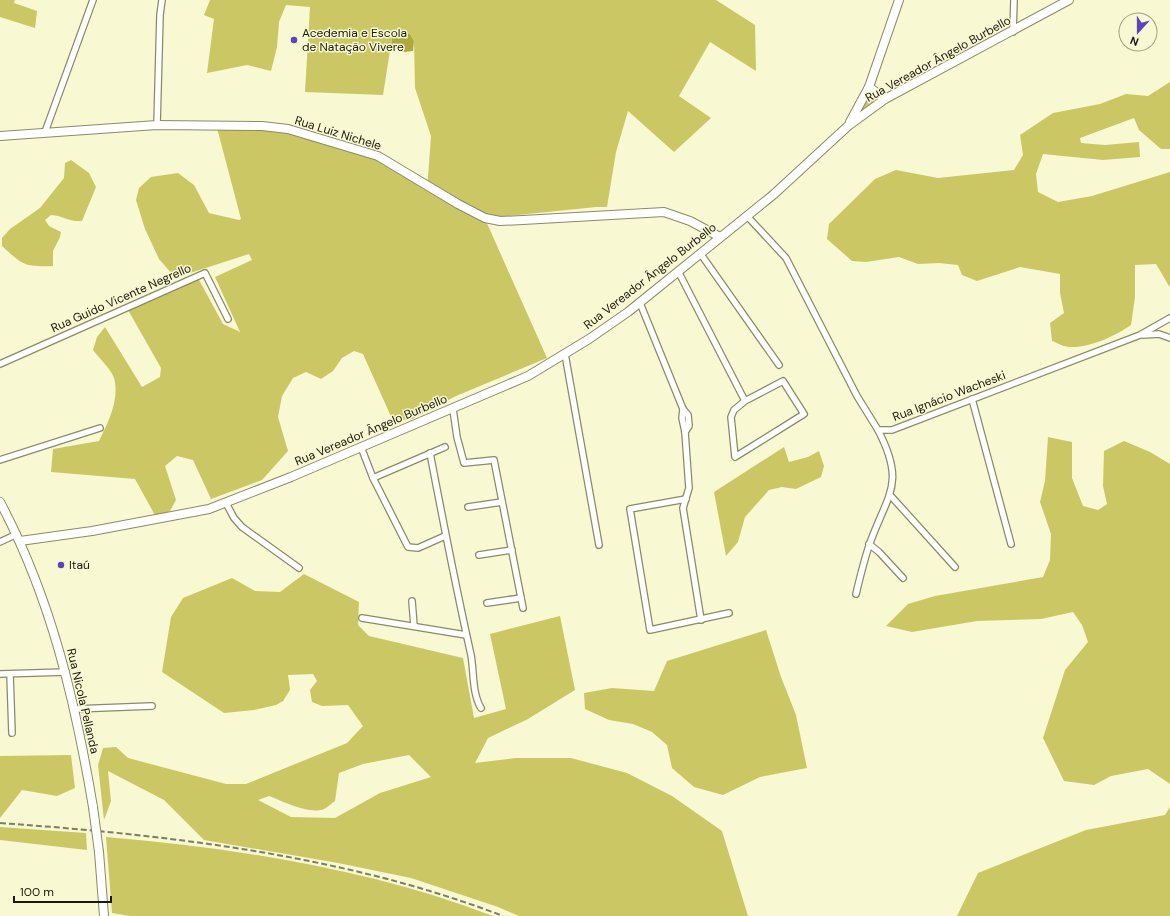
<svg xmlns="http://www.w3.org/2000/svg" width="1170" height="916" font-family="'DM Sans',sans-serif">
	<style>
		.green { fill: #cbc765; fill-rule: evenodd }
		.water { fill: #aea93e }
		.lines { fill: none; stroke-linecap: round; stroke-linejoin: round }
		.street-casing { stroke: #8b8a68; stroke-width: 8 }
		.secondary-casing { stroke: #8b8a68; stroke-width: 10 }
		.street { stroke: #fff; stroke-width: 5.5 }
		.secondary { stroke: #fff; stroke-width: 8 }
		.rail { stroke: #7d7d66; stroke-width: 2; stroke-dasharray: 6 3; stroke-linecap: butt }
		.secondary-bridge-casing { stroke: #8b8a68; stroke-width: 10; stroke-linecap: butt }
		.secondary-bridge { stroke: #fff; stroke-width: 8 }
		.poi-dot { fill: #5b44bc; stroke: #f8f8d3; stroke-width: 1.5 }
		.labels { text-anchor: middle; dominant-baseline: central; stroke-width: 3; stroke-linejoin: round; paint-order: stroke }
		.poi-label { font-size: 12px; fill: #19190c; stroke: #f8f8d3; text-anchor: start }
		.street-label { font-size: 12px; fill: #19190c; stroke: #f8f8d3 }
	</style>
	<rect width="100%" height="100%" fill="#f8f8d3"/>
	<g class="green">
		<path d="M0,0H15L14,3L37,11L35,28L0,17Z"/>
		<path d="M210,0H716L755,25L756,71L710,42L679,96L711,118L674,152L628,111L616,152L607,207H596L507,216L486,221L547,358L456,396L412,419L393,421L363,354L354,351L342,358L333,371L321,379L306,372L293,378L282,396L278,417L288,451L262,480L211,499L193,460L177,456L165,466L176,500L170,511L156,517L135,479L51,472L53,449L99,441C108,423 120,399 114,378C111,369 99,358 93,350L97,337L105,327L142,387L160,377L161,368L128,310L198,278L223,324L240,332L215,277L252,260L249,254L187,274H172L159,259L145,229L136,200L139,188L151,177L178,173L194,185L209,213L239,220L241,219L217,128L258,129L289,132L380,161L427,190L431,136L415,88L414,41L410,34L392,38L383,95L305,92L310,7L286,5L279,22L277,47L271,71L247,65L207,73L214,19L204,15Z"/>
		<path d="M1170,82V149H1161L1139,130L1134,118L1080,138L1081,143L1105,145L1139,142L1140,157L1103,160L1043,154L1036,174L1038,192L1058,202L1092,196L1170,172V286H1169L1156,264L1135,265V297L1131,325C1115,336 1090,348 1070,347C1064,347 1057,343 1052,341L1050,323L1064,313L1060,293V274L1020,267L977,281L962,275L958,265L939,263L918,264L899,257L866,262L852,261L827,239L829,224L875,179L896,170L938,178L1014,170L1023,155L1020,135L1053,113L1100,104L1126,94L1148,96Z"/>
		<path d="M870,92L879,100L861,112Z"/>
		<path d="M71,160L89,173L96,187L82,221C69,222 64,216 51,215L45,220L49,226L61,232L60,237L53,251V266C24,267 23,265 2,246V238L10,229L40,208L64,178L65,163Z"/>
		<path d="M1048,437L1072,442V478L1083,506L1098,510L1107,504L1103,486L1104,451L1124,441L1150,452L1170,464V784L1148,769L1111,776L1094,785L1064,781L1043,738L1065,670L1088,642L1082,625L1073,612L1041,619L977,621L912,632L886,626L908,604L935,596L1043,577L1050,560L1051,534L1040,502L1045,481Z"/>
		<path d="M784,447L789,462L808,457L819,451L824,466L821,477L796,489L782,487L769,490L745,517L738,542L726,556L714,492Z"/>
		<path d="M304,574L359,602L358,625L369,636L463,658L474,718L506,709L490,634L560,616L575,690L528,719L488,738L475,763L515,758H571L627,773L672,796L722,831L748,916H519L498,907L411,878L338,863L204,840L164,800L108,771L111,801L104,820L98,765L103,748L116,747L128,758L226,784H246L347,743L363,726L348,705L322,706L312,702L310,690L317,681L313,674L288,675L290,690L283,701L276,705L254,710L224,713L162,672L171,617L183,598L232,578L255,591L280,592ZM409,755L431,777L380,793L335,818L291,817L258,800L269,796C282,801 310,815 324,809C328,807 332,803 335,801L339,773L363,764Z"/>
		<path d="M766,630L781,677L796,715L807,768L760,777L723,795L694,787L672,768L667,745L652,732L633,724L609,720L585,709L584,693L612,688L654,691L667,661Z"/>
		<path d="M71,755L75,788L57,796L22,790L0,818V756Z"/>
		<path d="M1170,807V916H957L978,873L1086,830L1165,815Z"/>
		<path d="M0,827L86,833L87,850L0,840Z"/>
		<path d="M106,837C236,848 370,869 493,916H130L112,913Z"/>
	</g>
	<path class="water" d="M399,34H410L414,41L413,51L404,52L391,46L392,38Z"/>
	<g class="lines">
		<g class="street-casing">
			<g id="street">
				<path d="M1013,32L1014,0"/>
				<path d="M157,125L160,15L162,0"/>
				<path d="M45,132L93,0"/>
				<path d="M747,216L786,258L857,396L878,430H892L1140,335L1170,318"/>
				<path d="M700,253L779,365"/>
				<path d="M678,271L745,401L783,381L804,414L735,457L731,417L734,410L745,401"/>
				<path d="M640,303L683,409L688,415L689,426L685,432"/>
				<path d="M1143,335L1159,334L1170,338"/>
				<path d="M565,354L599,545"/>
				<path d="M0,364L205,273L228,319"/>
				<path d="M972,399L1011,544"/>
				<path d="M453,409L457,437L464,463L494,460L523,608"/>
				<path d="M683,409L682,418L685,432L689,488L683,508L701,620"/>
				<path d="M361,447L373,478L408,547L418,548L445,536"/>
				<path d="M430,453C443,521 456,588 471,655C474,672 472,693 481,708"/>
				<path d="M0,460L100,428"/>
				<path d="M373,478L445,447"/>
				<path d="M890,495L955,567"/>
				<path d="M686,499L630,509L650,630L729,613"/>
				<path d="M226,503L234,518L242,527L299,568"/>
				<path d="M468,507L502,502"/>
				<path d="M0,542L17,534"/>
				<path d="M869,544L879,552L903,578"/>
				<path d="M479,555L512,550"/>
				<path d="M856,594C860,577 864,560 870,543C888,493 906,484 878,430"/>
				<path d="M412,601L414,626"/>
				<path d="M487,603L521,598"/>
				<path d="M362,618L466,635"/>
				<path d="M0,674L66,672"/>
				<path d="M10,674L12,733"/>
				<path d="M74,709L152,706"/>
			</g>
		</g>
		<g class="secondary-casing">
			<g id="secondary">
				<path d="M869,87L885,99"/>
				<path d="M850,122L869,87L899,0"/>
				<path d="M0,136L157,125L262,126L288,129L378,156L458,204L485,218L500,221L523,220L664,212L690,221L720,237"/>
				<path d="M0,502C51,598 75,700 93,807"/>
				<path d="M20,541L92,531L209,509L291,477L528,376L589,339L628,312L773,195L848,126L885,99L1069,0"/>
				<path d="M99,852L104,916"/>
			</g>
		</g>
		<use href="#street" class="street"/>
		<use href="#secondary" class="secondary"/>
		<path class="rail" d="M0,823C169,835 344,855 503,916"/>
		<g class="secondary-bridge-casing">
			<path id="secondary-bridge" d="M93,807L99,852"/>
		</g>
		<use href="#secondary-bridge" class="secondary-bridge"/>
	</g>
	<g class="poi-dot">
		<circle cx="294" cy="40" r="4"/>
		<circle cx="61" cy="565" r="4"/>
	</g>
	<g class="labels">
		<g class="poi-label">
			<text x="302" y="33">Acedemia e Escola<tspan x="302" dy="14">de Natação Vivere</tspan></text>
			<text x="69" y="565">Itaú</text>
		</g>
		<g class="street-label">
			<text transform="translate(938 59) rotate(-29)">Rua Vereador Ângelo Burbello</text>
			<text transform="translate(338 133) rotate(17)">Rua Luiz Nichele</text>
			<text transform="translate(650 276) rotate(-38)">Rua Vereador Ângelo Burbello</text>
			<text transform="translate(121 298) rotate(-24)">Rua Guido Vicente Negrello</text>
			<text transform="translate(949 396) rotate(-21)">Rua Ignácio Wacheski</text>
			<text transform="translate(371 430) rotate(-23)">Rua Vereador Ângelo Burbello</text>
			<text transform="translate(83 701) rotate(77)">Rua Nicola Pellanda</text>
		</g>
	</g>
	<g transform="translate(1138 32) rotate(201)"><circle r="19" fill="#f8f8d3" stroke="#9f9f83"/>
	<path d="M0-3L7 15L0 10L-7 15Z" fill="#5b44bc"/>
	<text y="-6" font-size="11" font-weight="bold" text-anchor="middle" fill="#19190c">N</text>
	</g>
	<path d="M14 896v6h97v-6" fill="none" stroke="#19190c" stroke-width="2"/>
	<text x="20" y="896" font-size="12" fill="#19190c" stroke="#f8f8d3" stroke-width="3" paint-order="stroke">100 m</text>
</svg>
